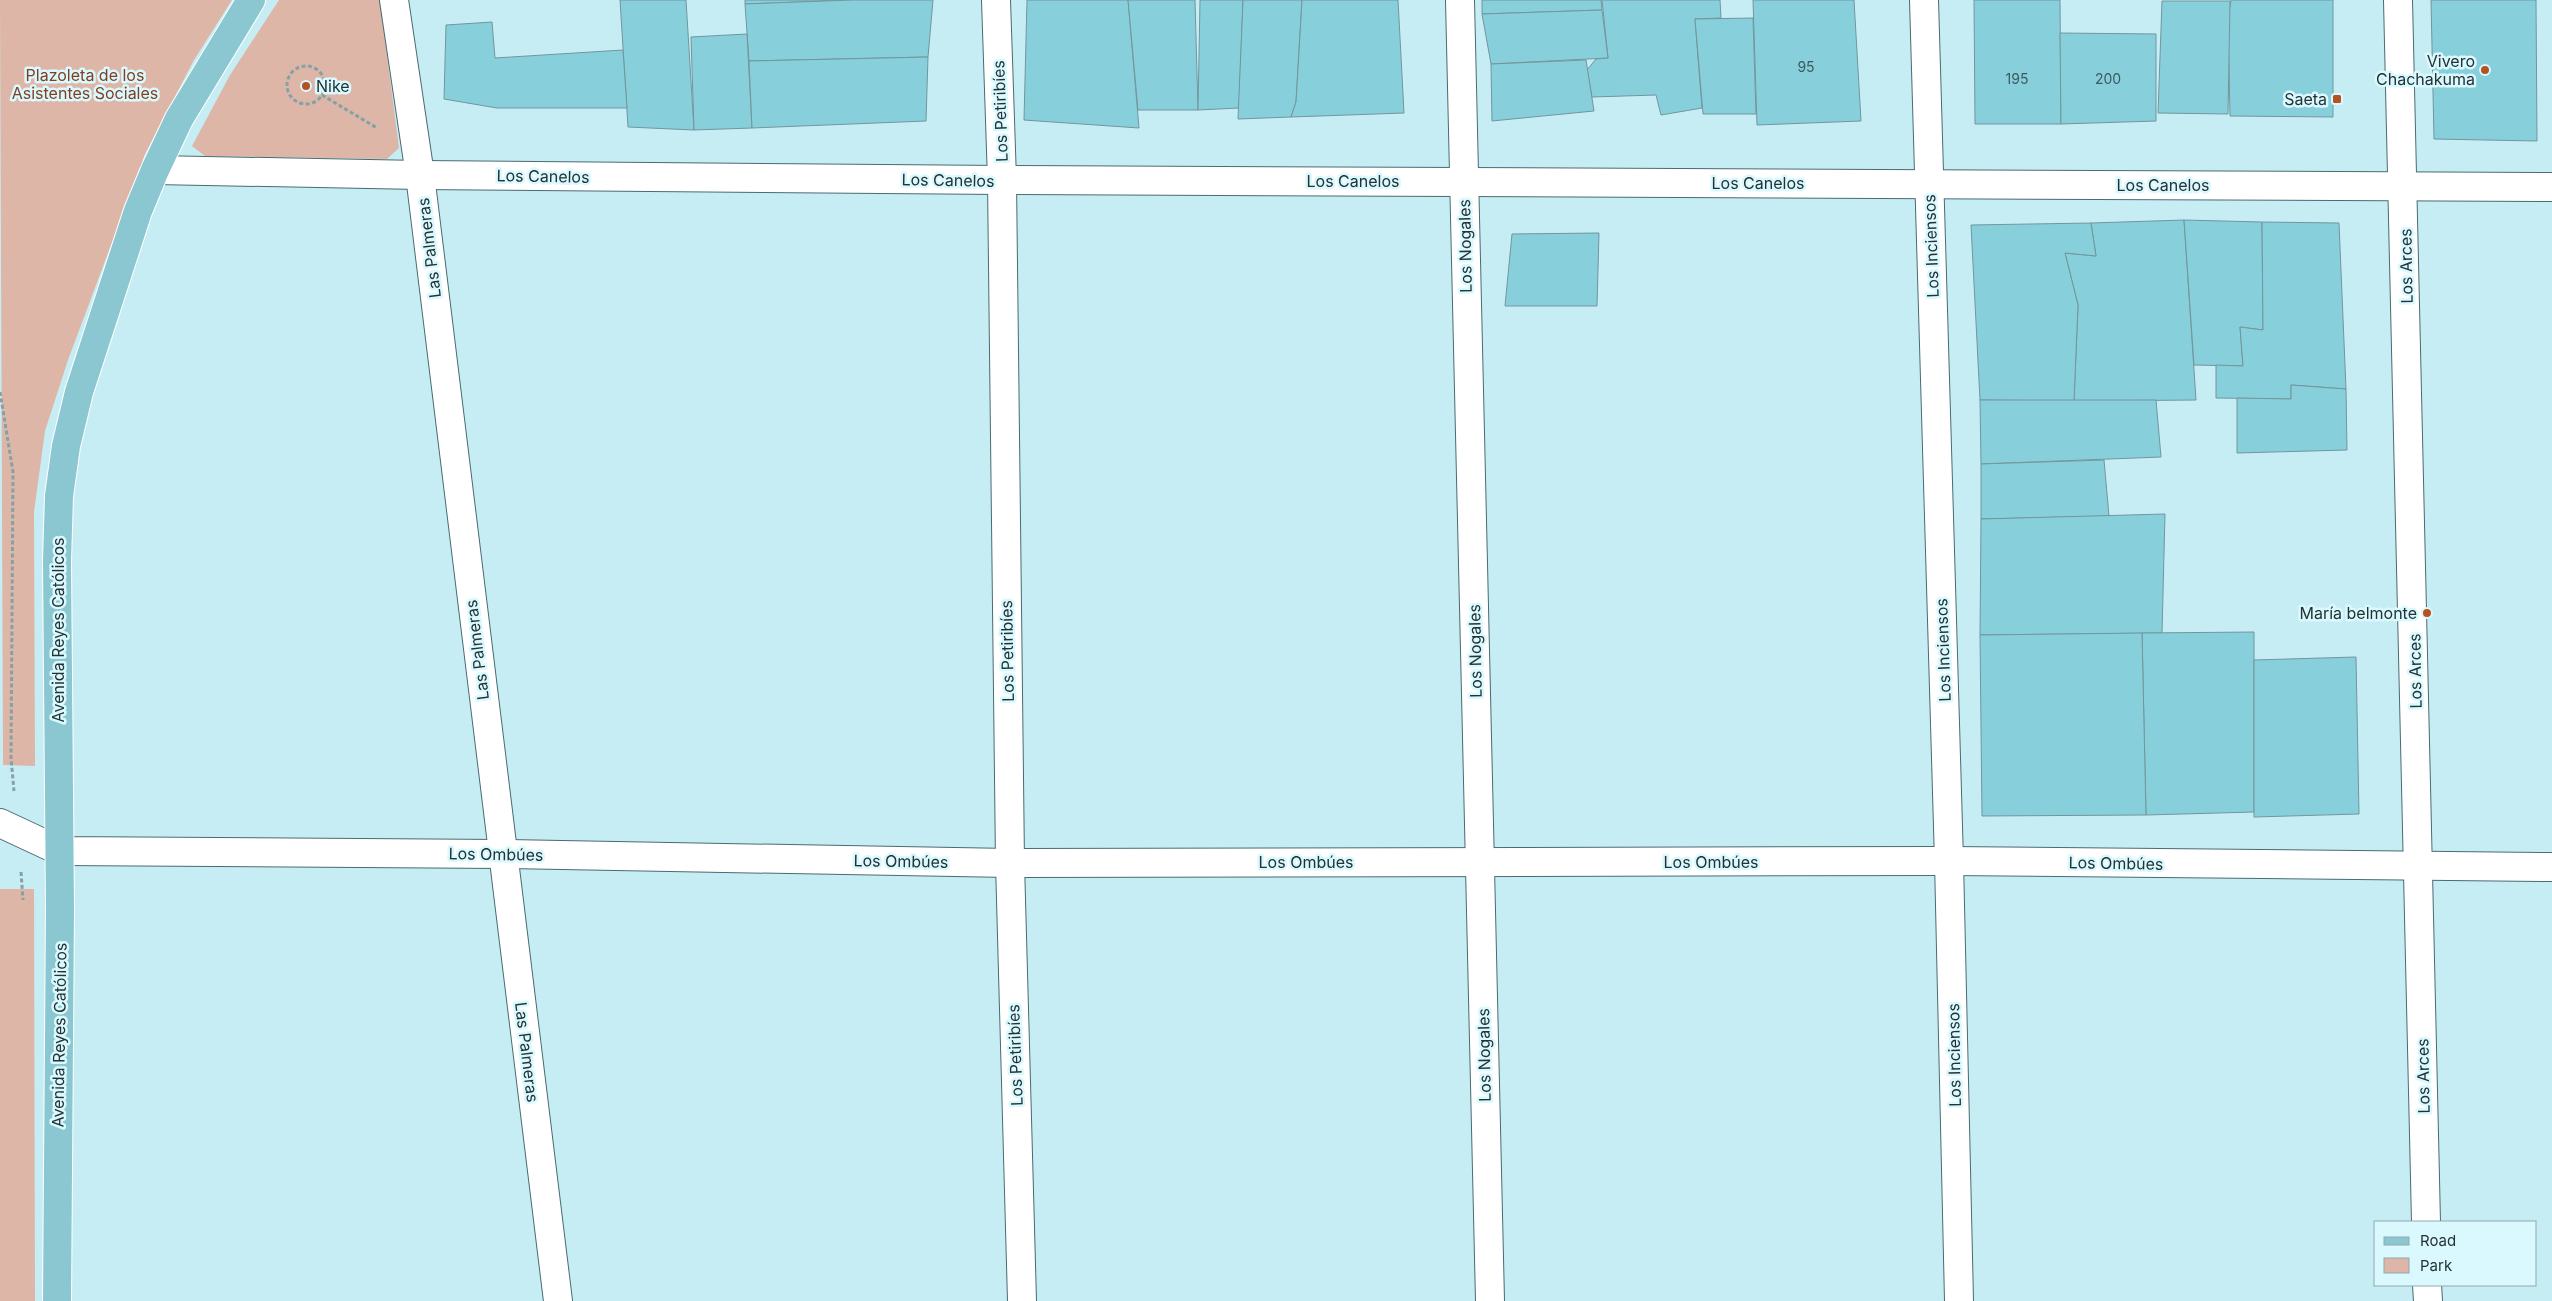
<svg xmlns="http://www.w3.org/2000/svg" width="2552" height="1301" font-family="Inter,sans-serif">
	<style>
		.green { fill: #ddb6a7 }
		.building { fill: #88cfdc; stroke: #72969c }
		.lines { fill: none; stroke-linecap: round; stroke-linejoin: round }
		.minor-casing { stroke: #496b71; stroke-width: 30 }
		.tertiary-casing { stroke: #496b71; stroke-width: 30 }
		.primary-casing { stroke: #fff; stroke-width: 30 }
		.path { stroke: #84a1a6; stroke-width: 3; stroke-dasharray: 4 2.5; stroke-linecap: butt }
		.minor { stroke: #fff; stroke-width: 28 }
		.tertiary { stroke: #fff; stroke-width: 28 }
		.primary { stroke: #8ac7d1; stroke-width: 28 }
		.poi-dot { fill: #b65122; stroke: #daf9fe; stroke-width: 2 }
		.labels { text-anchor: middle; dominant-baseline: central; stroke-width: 5; stroke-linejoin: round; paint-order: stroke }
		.number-label { font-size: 14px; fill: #3c595f }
		.poi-label { font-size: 16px; fill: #233235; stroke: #daf9fe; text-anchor: end }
		.park-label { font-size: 16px; fill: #823e21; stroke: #daf9fe }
		.street-label { font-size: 16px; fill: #233235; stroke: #daf9fe }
	</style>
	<rect width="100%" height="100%" fill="#c7edf4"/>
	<g class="green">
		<path d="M0,0H232L194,60L145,154L68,360L45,431L34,512L35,766L3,765Z"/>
		<path d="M279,0H380L399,148L387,159L205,156L192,146L230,75Z"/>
		<path d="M0,889H34L35,1301H0Z"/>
	</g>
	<g class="building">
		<path d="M620,0H686L694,130L628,127Z"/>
		<path d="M745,0H852L745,4Z"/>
		<path d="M852,0H933L928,57L749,61L745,4Z"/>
		<path d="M1027,0H1128L1139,128L1024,120Z"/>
		<path d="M1128,0H1195L1198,110H1138Z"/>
		<path d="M1200,0H1243L1239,108L1198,110Z"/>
		<path d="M1243,0H1302L1296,102L1291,117L1238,119Z"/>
		<path d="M1302,0H1398L1404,113L1291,117L1296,102Z"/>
		<path d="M1482,0H1601L1602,10L1482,14Z"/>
		<path d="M1602,0H1720L1721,18L1695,19L1702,108L1661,115L1656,95L1592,97L1587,70L1596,59L1608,58Z"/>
		<path d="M1753,0H1854L1861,121L1757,125Z"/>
		<path d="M1974,0H2060L2061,124H1975Z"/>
		<path d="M2231,0H2333V117L2230,116L2228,18Z"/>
		<path d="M2431,0H2536L2537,141L2434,139Z"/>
		<path d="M2162,1H2230L2228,114L2158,113Z"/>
		<path d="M1602,10L1608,58L1491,64L1482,14Z"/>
		<path d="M1753,18L1756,114H1703L1695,19Z"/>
		<path d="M492,22L495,58L623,50L627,108H497L444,99L446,25Z"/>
		<path d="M2060,33L2156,34V121L2061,124Z"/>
		<path d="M747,34L752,128L694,130L691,37Z"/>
		<path d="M928,57L926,121L752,128L749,61Z"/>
		<path d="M1586,60L1594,111L1492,121L1491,64Z"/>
		<path d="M2184,220L2196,400L2074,401L2078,305L2065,253L2096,256L2091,223Z"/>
		<path d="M2184,220L2262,222L2263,330L2240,327L2243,366L2194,365Z"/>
		<path d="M2262,222L2339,223L2346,389L2291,385V399L2216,398V365L2243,366L2240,327L2263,330Z"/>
		<path d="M2091,223L2096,256L2065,253L2078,305L2074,401L1980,400L1971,225Z"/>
		<path d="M1599,233L1597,306H1505L1512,234Z"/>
		<path d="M2291,385L2346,389L2347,450L2237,453V398L2291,399Z"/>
		<path d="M1980,400H2156L2161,457L1981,464Z"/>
		<path d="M2104,460L2109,516L1981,519V464Z"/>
		<path d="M2165,514L2162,633L1980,635L1981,519Z"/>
		<path d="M2254,632V812L2146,815L2142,633Z"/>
		<path d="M2142,633L2146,815L1982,816L1980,635Z"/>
		<path d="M2356,657L2359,814L2254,817V660Z"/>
	</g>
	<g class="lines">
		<g class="minor-casing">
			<g id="minor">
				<path d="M394,0L420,175L558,1301"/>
				<path d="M996,0L1002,180L1010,863L1022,1301"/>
				<path d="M1460,0L1490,1301"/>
				<path d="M1924,0L1949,861L1959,1301"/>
				<path d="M155,170L420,175L1002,180L2552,187"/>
				<path d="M0,823L60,851L502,854L1010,863L1949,861L2552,867"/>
			</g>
		</g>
		<g class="tertiary-casing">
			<g id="tertiary">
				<path d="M2398,0L2426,1222"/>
				<path d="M2427,1285L2428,1301"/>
			</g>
		</g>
		<g class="primary-casing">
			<path id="primary" d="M57,1301L60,909L57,561L59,496L66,446L79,392L138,211L155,170L179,119L251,0"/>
		</g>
		<g class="path">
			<circle cx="306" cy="85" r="19"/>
			<path d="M322,95L377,128"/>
			<path d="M0,392L13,472L11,758L14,791"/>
			<path d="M21,872L23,900"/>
		</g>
		<use href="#minor" class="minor"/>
		<use href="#tertiary" class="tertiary"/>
		<use href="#primary" class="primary"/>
	</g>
	<g class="poi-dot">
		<circle cx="2485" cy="70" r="5"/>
		<circle cx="306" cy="86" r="5"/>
		<rect x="2332" y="94" width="10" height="10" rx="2.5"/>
		<circle cx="2427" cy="613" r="5"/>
	</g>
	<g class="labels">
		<g class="number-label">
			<text x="1806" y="66">95</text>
			<text x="2017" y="78">195</text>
			<text x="2108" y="78">200</text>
		</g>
		<g class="poi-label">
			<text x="2475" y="61">Vivero<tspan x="2475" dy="18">Chachakuma</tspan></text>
			<text x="316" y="86" text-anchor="start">Nike</text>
			<text x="2327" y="99">Saeta</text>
			<text x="2417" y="613">María belmonte</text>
		</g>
		<g class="park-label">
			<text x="85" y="75">Plazoleta de los<tspan x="85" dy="18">Asistentes Sociales</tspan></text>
		</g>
		<g class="street-label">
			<text transform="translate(1000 111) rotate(-92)">Los Petiribíes</text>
			<text transform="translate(543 176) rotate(1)">Los Canelos</text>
			<text transform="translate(948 180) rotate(1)">Los Canelos</text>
			<text x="1353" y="181">Los Canelos</text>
			<text x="1758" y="183">Los Canelos</text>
			<text x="2163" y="185">Los Canelos</text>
			<text transform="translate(1465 246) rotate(-91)">Los Nogales</text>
			<text transform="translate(1931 246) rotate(-92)">Los Inciensos</text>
			<text transform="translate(429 248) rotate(-97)">Las Palmeras</text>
			<text transform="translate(2406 266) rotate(-91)">Los Arces</text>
			<text transform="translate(58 630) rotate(-90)">Avenida Reyes Católicos</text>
			<text transform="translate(477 650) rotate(-97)">Las Palmeras</text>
			<text transform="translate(1943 650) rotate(-92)">Los Inciensos</text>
			<text transform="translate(1007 651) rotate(-91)">Los Petiribíes</text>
			<text transform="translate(1475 651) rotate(-91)">Los Nogales</text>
			<text transform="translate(2415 671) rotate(-91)">Los Arces</text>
			<text transform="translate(496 854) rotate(1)">Los Ombúes</text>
			<text transform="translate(901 861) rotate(1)">Los Ombúes</text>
			<text x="1306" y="862">Los Ombúes</text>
			<text x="1711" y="862">Los Ombúes</text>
			<text transform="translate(2116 863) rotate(1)">Los Ombúes</text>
			<text transform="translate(59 1035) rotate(-89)">Avenida Reyes Católicos</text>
			<text transform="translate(527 1052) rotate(83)">Las Palmeras</text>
			<text transform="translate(1015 1055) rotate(-92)">Los Petiribíes</text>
			<text transform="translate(1484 1055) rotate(-91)">Los Nogales</text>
			<text transform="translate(1954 1055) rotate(-91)">Los Inciensos</text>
			<text transform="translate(2423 1076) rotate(-91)">Los Arces</text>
		</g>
	</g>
	<rect x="2374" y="1221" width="162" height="65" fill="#daf9fe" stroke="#91a9ae"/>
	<rect x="2384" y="1237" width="25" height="8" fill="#8ac7d1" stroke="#91a9ae"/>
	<text x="2420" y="1246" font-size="15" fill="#233235">Road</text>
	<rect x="2384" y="1258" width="25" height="15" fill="#ddb6a7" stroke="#91a9ae"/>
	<text x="2420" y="1271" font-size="15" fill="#233235">Park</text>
</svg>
